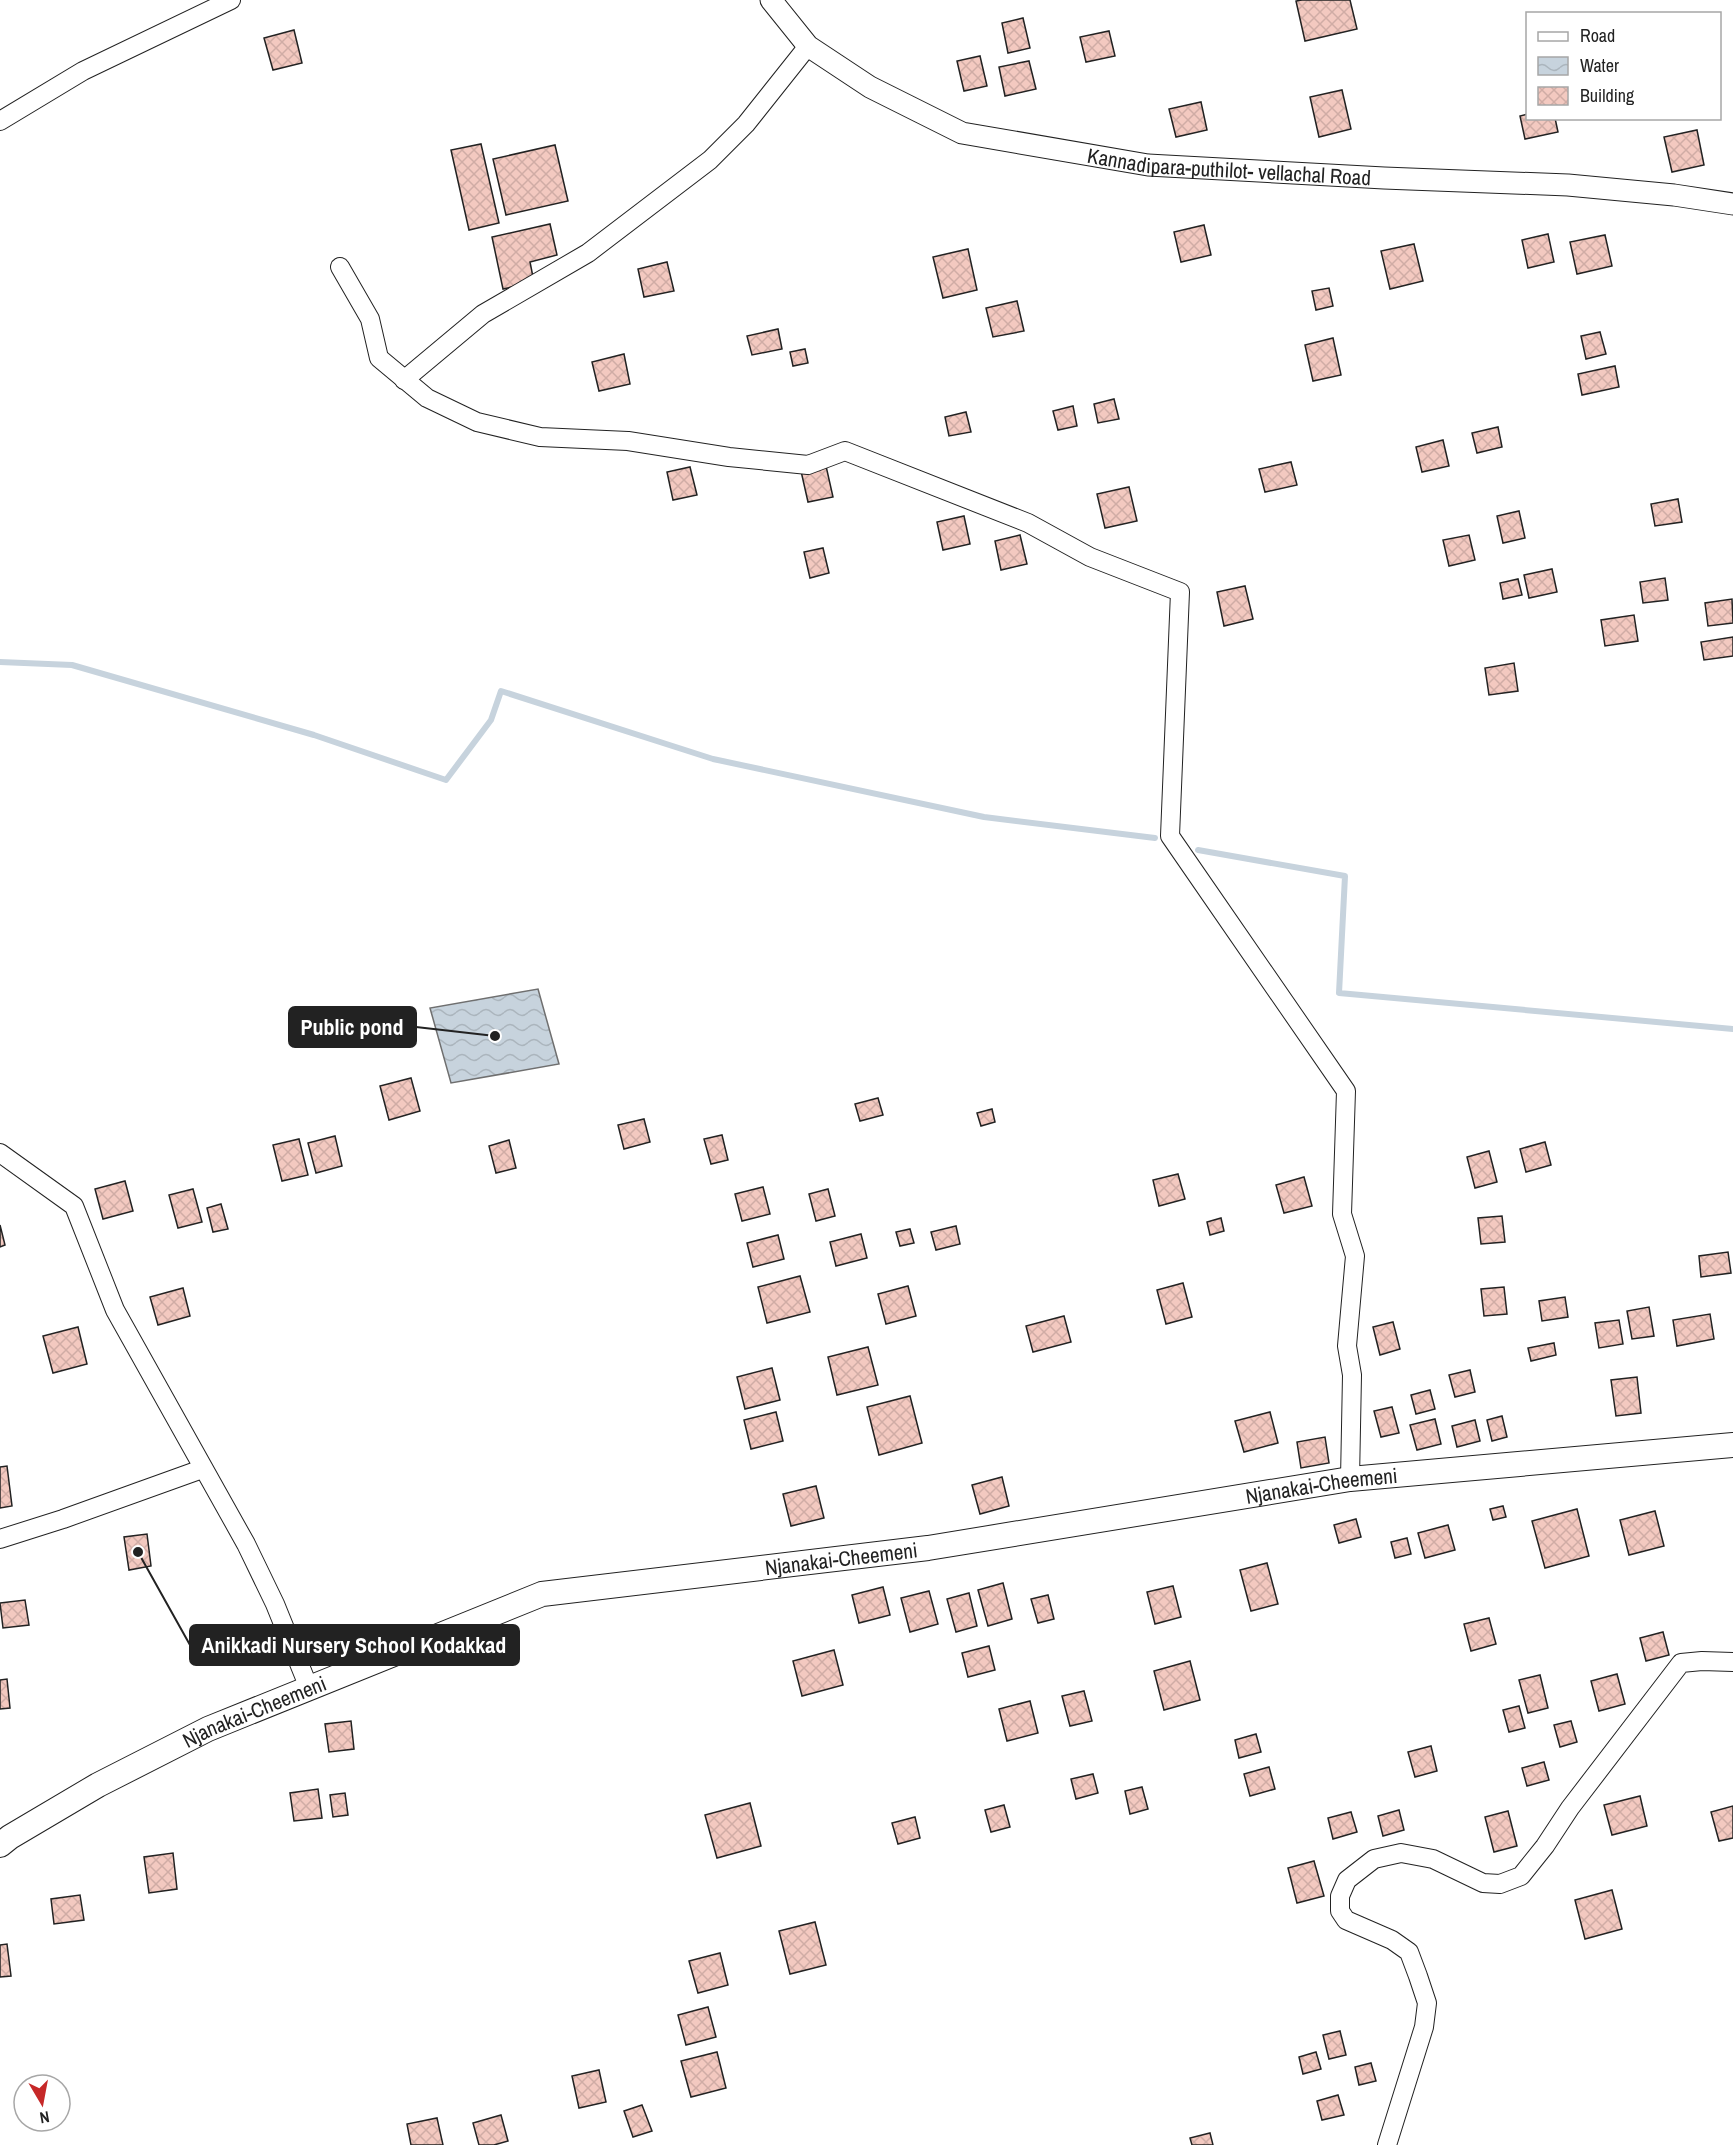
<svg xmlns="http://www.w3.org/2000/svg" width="1733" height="2145" font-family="'Archivo Narrow',sans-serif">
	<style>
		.water { fill: url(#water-waves); stroke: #6f6f6f; stroke-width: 1.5 }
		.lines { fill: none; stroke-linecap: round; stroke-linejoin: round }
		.stream { stroke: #c7d3dd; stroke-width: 6 }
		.building { fill: url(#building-cross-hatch); stroke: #222; stroke-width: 1.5 }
		.minor-casing { stroke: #222; stroke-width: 20 }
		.tertiary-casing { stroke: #222; stroke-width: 23 }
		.secondary-casing { stroke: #222; stroke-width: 26 }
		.minor { stroke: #fff; stroke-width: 18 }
		.tertiary { stroke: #fff; stroke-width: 21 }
		.secondary { stroke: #fff; stroke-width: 24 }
		.labels { text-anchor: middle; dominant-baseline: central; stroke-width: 4.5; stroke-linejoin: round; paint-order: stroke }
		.street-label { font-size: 21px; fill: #222; stroke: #fff }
		.leader { fill: none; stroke: #222; stroke-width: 2 }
		.callout-dot { fill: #222; stroke: #fff; stroke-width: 2 }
		.callout { fill: #222; stroke: #222; stroke-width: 2 }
		.callout-label { font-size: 22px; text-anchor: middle; font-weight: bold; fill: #fff }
	</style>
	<defs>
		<pattern id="water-waves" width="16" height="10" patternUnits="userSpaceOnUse" patternTransform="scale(1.5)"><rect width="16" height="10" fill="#c7d3dd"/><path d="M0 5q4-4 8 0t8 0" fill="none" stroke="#abb5bd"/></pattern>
		<pattern id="building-cross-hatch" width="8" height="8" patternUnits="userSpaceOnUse" patternTransform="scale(1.5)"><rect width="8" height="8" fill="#f3c9c0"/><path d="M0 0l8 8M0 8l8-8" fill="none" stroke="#d0aca5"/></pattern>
	</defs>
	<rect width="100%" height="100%" fill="#fff"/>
	<path class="water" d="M538,989L559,1064L451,1083L430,1008Z"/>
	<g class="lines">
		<g class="stream">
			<path d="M0,662L72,665L314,735L446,780L491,720L501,691L713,759L984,817L1155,838"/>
			<path d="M1198,850L1345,876L1339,993L1733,1029"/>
		</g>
	</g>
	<g class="building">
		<path d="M1302,0H1350L1357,29L1305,41L1296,1Z"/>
		<path d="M1023,18L1030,48L1008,53L1002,23Z"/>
		<path d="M294,30L302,63L273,70L264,38Z"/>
		<path d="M1109,31L1115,56L1086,62L1080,37Z"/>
		<path d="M980,56L987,86L964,91L957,61Z"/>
		<path d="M1029,61L1036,89L1005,96L999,67Z"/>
		<path d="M1342,90L1351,129L1319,137L1310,97Z"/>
		<path d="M1201,102L1207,130L1176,137L1169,109Z"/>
		<path d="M1528,114V118H1555L1558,132L1525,139L1520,116Z"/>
		<path d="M1697,130L1704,165L1672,172L1664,137Z"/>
		<path d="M481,144L499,223L469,230L451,150Z"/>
		<path d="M555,145L568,201L506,215L493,159Z"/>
		<path d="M550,224L557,255L530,262L534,282L503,289L492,237Z"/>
		<path d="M1204,225L1211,255L1181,262L1174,232Z"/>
		<path d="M1548,234L1554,262L1528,268L1522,240Z"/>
		<path d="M1605,235L1612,266L1577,274L1570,242Z"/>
		<path d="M1414,244L1423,281L1390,289L1381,251Z"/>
		<path d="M968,249L977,290L943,298L933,257Z"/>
		<path d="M667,262L674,291L644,297L638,269Z"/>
		<path d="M1329,288L1333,306L1316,310L1312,291Z"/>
		<path d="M1017,301L1024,331L993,337L986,308Z"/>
		<path d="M778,329L782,349L752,355L747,336Z"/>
		<path d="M1600,332L1606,354L1586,359L1581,336Z"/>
		<path d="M1333,338L1341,375L1313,381L1305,345Z"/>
		<path d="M805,349L808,363L793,366L790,352Z"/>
		<path d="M624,354L630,384L599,391L592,362Z"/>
		<path d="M1615,366L1619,387L1582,395L1578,374Z"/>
		<path d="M1114,399L1119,419L1098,423L1094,404Z"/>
		<path d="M1073,406L1077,426L1058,430L1053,411Z"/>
		<path d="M966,412L971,432L949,436L945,417Z"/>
		<path d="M1498,427L1502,447L1477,453L1472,433Z"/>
		<path d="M1443,440L1449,466L1422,472L1416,447Z"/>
		<path d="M1291,462L1297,485L1265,492L1259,469Z"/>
		<path d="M826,466L833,497L808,502L801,471Z"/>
		<path d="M690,467L697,495L673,500L667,472Z"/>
		<path d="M1129,487L1137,521L1105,528L1097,494Z"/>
		<path d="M1678,499L1682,522L1655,526L1651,504Z"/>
		<path d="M1519,511L1525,538L1503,543L1497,516Z"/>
		<path d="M964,516L970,544L943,550L937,522Z"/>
		<path d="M1020,535L1027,564L1001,570L995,541Z"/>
		<path d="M1469,535L1475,560L1449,566L1443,540Z"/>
		<path d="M823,548L829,573L810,578L804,552Z"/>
		<path d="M1552,569L1557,592L1529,598L1524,575Z"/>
		<path d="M1665,578L1668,600L1643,603L1640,582Z"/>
		<path d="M1518,579L1522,595L1503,599L1500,583Z"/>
		<path d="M1245,586L1253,619L1224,626L1217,592Z"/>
		<path d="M1732,599L1733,623L1708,626L1705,603Z"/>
		<path d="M1634,615L1638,641L1605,646L1601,620Z"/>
		<path d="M1733,637V656L1704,660L1701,642Z"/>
		<path d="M1514,663L1518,691L1489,695L1485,668Z"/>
		<path d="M411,1078L420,1111L389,1120L380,1086Z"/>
		<path d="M878,1098L883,1115L860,1121L855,1104Z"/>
		<path d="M992,1109L995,1122L981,1126L977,1113Z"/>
		<path d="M644,1119L650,1142L624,1149L618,1125Z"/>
		<path d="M722,1135L728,1160L711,1164L704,1139Z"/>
		<path d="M335,1136L342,1166L316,1173L308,1143Z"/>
		<path d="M299,1139L308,1175L282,1181L273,1145Z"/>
		<path d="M509,1140L516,1168L496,1173L489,1146Z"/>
		<path d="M1545,1142L1551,1165L1526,1172L1520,1149Z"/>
		<path d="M1489,1151L1497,1182L1475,1188L1467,1157Z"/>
		<path d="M1178,1174L1185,1199L1159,1206L1153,1180Z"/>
		<path d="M1304,1177L1312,1206L1284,1213L1276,1185Z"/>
		<path d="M125,1181L133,1211L103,1219L95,1189Z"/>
		<path d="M763,1187L770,1214L742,1221L735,1194Z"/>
		<path d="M193,1189L202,1222L178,1228L169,1195Z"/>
		<path d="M828,1189L835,1216L816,1221L809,1194Z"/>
		<path d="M221,1204L228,1229L213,1232L207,1208Z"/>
		<path d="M1502,1216L1505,1242L1481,1244L1478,1218Z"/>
		<path d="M1221,1218L1224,1231L1210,1235L1207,1222Z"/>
		<path d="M0,1225L5,1245L0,1247Z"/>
		<path d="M956,1226L960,1244L936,1250L931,1232Z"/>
		<path d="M910,1229L914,1243L900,1246L896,1232Z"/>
		<path d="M861,1234L867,1258L836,1266L830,1242Z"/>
		<path d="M778,1235L784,1259L753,1267L747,1243Z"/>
		<path d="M1728,1252L1731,1273L1701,1277L1699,1256Z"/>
		<path d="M800,1276L810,1312L767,1323L758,1287Z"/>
		<path d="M1183,1283L1192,1317L1166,1324L1157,1290Z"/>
		<path d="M908,1286L916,1316L886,1324L878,1294Z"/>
		<path d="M1504,1287L1507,1314L1484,1316L1481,1289Z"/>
		<path d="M183,1288L190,1316L158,1325L150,1297Z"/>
		<path d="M1565,1297L1568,1317L1542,1321L1539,1301Z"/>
		<path d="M1649,1307L1654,1336L1632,1339L1627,1311Z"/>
		<path d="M1710,1314L1714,1339L1677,1346L1673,1320Z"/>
		<path d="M1064,1316L1071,1342L1033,1352L1026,1326Z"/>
		<path d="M1619,1320L1623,1344L1599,1348L1595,1323Z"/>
		<path d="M1393,1322L1400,1349L1380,1355L1373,1327Z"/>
		<path d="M78,1327L87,1364L53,1373L43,1336Z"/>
		<path d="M1554,1343L1556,1355L1531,1361L1528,1348Z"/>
		<path d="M868,1347L878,1385L837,1395L828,1357Z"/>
		<path d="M772,1368L780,1400L745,1409L737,1377Z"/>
		<path d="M1470,1370L1475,1392L1455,1397L1449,1375Z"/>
		<path d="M1637,1377L1641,1413L1616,1416L1611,1380Z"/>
		<path d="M1430,1390L1435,1409L1416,1414L1411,1395Z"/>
		<path d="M910,1396L922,1443L879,1455L867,1407Z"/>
		<path d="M1392,1407L1399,1433L1381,1437L1374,1411Z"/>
		<path d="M776,1412L783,1441L751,1449L744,1420Z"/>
		<path d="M1270,1412L1278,1443L1244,1452L1235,1421Z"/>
		<path d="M1502,1416L1507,1437L1492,1441L1487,1420Z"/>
		<path d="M1435,1419L1441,1444L1417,1450L1410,1425Z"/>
		<path d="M1475,1420L1480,1441L1457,1447L1452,1426Z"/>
		<path d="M1325,1437L1329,1463L1301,1468L1297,1442Z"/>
		<path d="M7,1466L12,1506L0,1508V1467Z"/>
		<path d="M1002,1477L1009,1506L980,1514L972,1485Z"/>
		<path d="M816,1486L824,1518L791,1526L783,1494Z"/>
		<path d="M1503,1506L1506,1517L1493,1520L1490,1509Z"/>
		<path d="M1577,1509L1589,1556L1545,1568L1532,1521Z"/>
		<path d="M1655,1511L1664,1546L1629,1555L1620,1520Z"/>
		<path d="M1356,1519L1361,1537L1339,1543L1334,1525Z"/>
		<path d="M1448,1525L1455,1550L1425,1558L1418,1533Z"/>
		<path d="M147,1534L151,1566L129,1570L124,1537Z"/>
		<path d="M1407,1538L1411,1554L1395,1558L1391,1542Z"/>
		<path d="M1267,1563L1278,1604L1251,1611L1240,1570Z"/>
		<path d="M1003,1583L1012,1619L988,1626L978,1590Z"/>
		<path d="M1173,1586L1181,1617L1155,1624L1147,1592Z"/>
		<path d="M883,1587L890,1615L859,1623L852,1595Z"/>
		<path d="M929,1591L938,1624L910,1632L901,1598Z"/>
		<path d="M969,1593L977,1626L956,1632L947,1599Z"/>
		<path d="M1048,1595L1054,1619L1038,1623L1031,1599Z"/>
		<path d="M25,1600L29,1625L3,1628L0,1603Z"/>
		<path d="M1489,1618L1496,1644L1471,1651L1464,1624Z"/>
		<path d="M1663,1632L1669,1655L1646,1661L1640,1638Z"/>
		<path d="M989,1646L995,1670L968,1677L962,1653Z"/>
		<path d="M834,1650L843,1685L802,1696L793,1661Z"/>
		<path d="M1190,1661L1200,1700L1164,1710L1154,1671Z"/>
		<path d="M1617,1674L1625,1704L1599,1711L1591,1681Z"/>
		<path d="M1540,1675L1548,1708L1528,1713L1519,1680Z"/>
		<path d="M7,1679L10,1708L0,1709V1680Z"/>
		<path d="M1084,1691L1092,1721L1070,1726L1062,1696Z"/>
		<path d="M1030,1701L1038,1733L1007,1741L999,1709Z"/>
		<path d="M1519,1706L1525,1728L1509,1732L1503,1710Z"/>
		<path d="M351,1721L354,1749L329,1752L325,1724Z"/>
		<path d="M1571,1721L1577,1742L1560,1747L1554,1725Z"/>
		<path d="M1256,1734L1261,1752L1239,1758L1235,1740Z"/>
		<path d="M1431,1746L1437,1771L1415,1777L1408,1752Z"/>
		<path d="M1544,1762L1549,1780L1527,1786L1522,1768Z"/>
		<path d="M1269,1767L1275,1789L1250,1796L1244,1774Z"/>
		<path d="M1093,1774L1098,1793L1076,1799L1071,1779Z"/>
		<path d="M1142,1787L1148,1809L1130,1814L1125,1791Z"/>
		<path d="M318,1789L322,1818L294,1821L290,1793Z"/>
		<path d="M345,1793L348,1815L333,1817L330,1795Z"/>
		<path d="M1640,1796L1647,1826L1612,1835L1604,1805Z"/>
		<path d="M750,1803L761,1846L717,1858L705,1815Z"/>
		<path d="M1004,1805L1010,1827L991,1832L985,1810Z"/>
		<path d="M1733,1806V1838L1719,1841L1711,1812Z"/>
		<path d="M1399,1810L1404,1830L1383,1836L1378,1816Z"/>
		<path d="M1508,1811L1517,1846L1494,1852L1485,1817Z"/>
		<path d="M1351,1812L1357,1832L1333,1839L1328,1818Z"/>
		<path d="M915,1817L920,1838L898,1844L892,1823Z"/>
		<path d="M173,1853L177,1889L149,1893L144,1857Z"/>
		<path d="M1314,1861L1324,1896L1297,1903L1288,1868Z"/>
		<path d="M1612,1890L1622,1929L1585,1939L1575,1900Z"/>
		<path d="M80,1895L84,1920L54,1924L51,1899Z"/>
		<path d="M815,1922L826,1965L790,1974L779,1931Z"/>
		<path d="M7,1944L11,1976L0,1977V1945Z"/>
		<path d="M720,1953L728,1985L698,1993L689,1961Z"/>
		<path d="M708,2007L716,2037L686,2045L678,2015Z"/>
		<path d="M1340,2031L1346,2055L1329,2059L1323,2035Z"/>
		<path d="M717,2052L726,2088L691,2097L681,2061Z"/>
		<path d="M1316,2052L1321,2069L1303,2074L1299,2057Z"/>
		<path d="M1371,2063L1376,2081L1359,2085L1355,2067Z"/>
		<path d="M599,2070L606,2102L579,2108L572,2076Z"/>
		<path d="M1338,2095L1344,2115L1322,2120L1317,2101Z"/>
		<path d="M642,2105L652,2131L633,2137L624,2111Z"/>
		<path d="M501,2115L508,2141L494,2145H479L473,2123Z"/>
		<path d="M437,2118L443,2145H411L407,2124Z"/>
		<path d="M1210,2133L1213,2145H1192L1190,2138Z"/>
	</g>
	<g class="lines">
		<g class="minor-casing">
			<g id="minor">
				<path d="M0,121L83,71L231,0"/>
				<path d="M340,267L370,319L379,358L427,398L477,422L540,437L628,441L729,457L808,465L845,451L1028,523L1090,557L1180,592L1170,836L1346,1091L1342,1214L1355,1256L1347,1346L1352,1375L1350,1479"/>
				<path d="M404,380L483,314L588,253L710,160L746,124L808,46"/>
				<path d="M0,1153L74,1206L115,1310L246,1544L275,1604L309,1688"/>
				<path d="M0,1539L63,1519L202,1469"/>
				<path d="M1387,2145L1424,2027L1427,2003L1418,1976L1409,1952L1392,1940L1346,1920L1340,1911V1896L1347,1880L1374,1859L1401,1853L1433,1859L1483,1883L1500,1884L1521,1876L1545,1846L1570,1808L1681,1663L1702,1661L1733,1662"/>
			</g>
		</g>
		<g class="tertiary-casing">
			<g id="tertiary">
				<path id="s1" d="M771,0L808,46L870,87L962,133L1148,165L1384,178L1568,185L1674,195L1733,204"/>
			</g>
		</g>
		<g class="secondary-casing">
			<g id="secondary">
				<path id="s2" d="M0,1845L10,1837L98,1785L208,1729L542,1594L928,1548L1350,1479L1733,1445"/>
			</g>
		</g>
		<use href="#minor" class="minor"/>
		<use href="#tertiary" class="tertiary"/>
		<use href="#secondary" class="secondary"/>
	</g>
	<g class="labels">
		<g class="street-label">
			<text stroke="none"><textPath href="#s1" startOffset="506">Kannadipara-puthilot- vellachal Road</textPath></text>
			<text stroke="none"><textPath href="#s2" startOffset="1386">Njanakai-Cheemeni</textPath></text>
			<text stroke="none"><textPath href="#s2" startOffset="900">Njanakai-Cheemeni</textPath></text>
			<text stroke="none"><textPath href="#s2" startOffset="288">Njanakai-Cheemeni</textPath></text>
		</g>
	</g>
	<path class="leader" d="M495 1036L416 1027M138 1552L190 1645"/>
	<g class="callout-dot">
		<circle cx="495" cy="1036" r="6"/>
		<circle cx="138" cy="1552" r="6"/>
	</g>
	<g class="callout">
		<rect x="289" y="1007" width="127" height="40" rx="6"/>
		<rect x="190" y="1625" width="329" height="40" rx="6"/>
	</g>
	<g class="callout-label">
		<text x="352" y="1035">Public pond</text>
		<text x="354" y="1653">Anikkadi Nursery School Kodakkad</text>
	</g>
	<rect x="1526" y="12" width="195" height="108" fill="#ffffff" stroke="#a7a7a7" stroke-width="1.5"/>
	<rect x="1538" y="32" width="30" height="9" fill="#ffffff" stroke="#a7a7a7" stroke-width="1.5"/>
	<text x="1580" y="42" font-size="18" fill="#222222">Road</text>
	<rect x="1538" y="57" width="30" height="18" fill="url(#water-waves)" stroke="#a7a7a7" stroke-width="1.5"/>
	<text x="1580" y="72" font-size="18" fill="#222222">Water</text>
	<rect x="1538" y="87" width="30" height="18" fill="url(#building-cross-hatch)" stroke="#a7a7a7" stroke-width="1.5"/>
	<text x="1580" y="102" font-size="18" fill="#222222">Building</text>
	<g transform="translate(42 2103) rotate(170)"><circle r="28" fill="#ffffff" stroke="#a7a7a7" stroke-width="1.5"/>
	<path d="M0-4.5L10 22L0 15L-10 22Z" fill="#c62828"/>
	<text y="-9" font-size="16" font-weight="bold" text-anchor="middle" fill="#222222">N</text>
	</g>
</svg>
